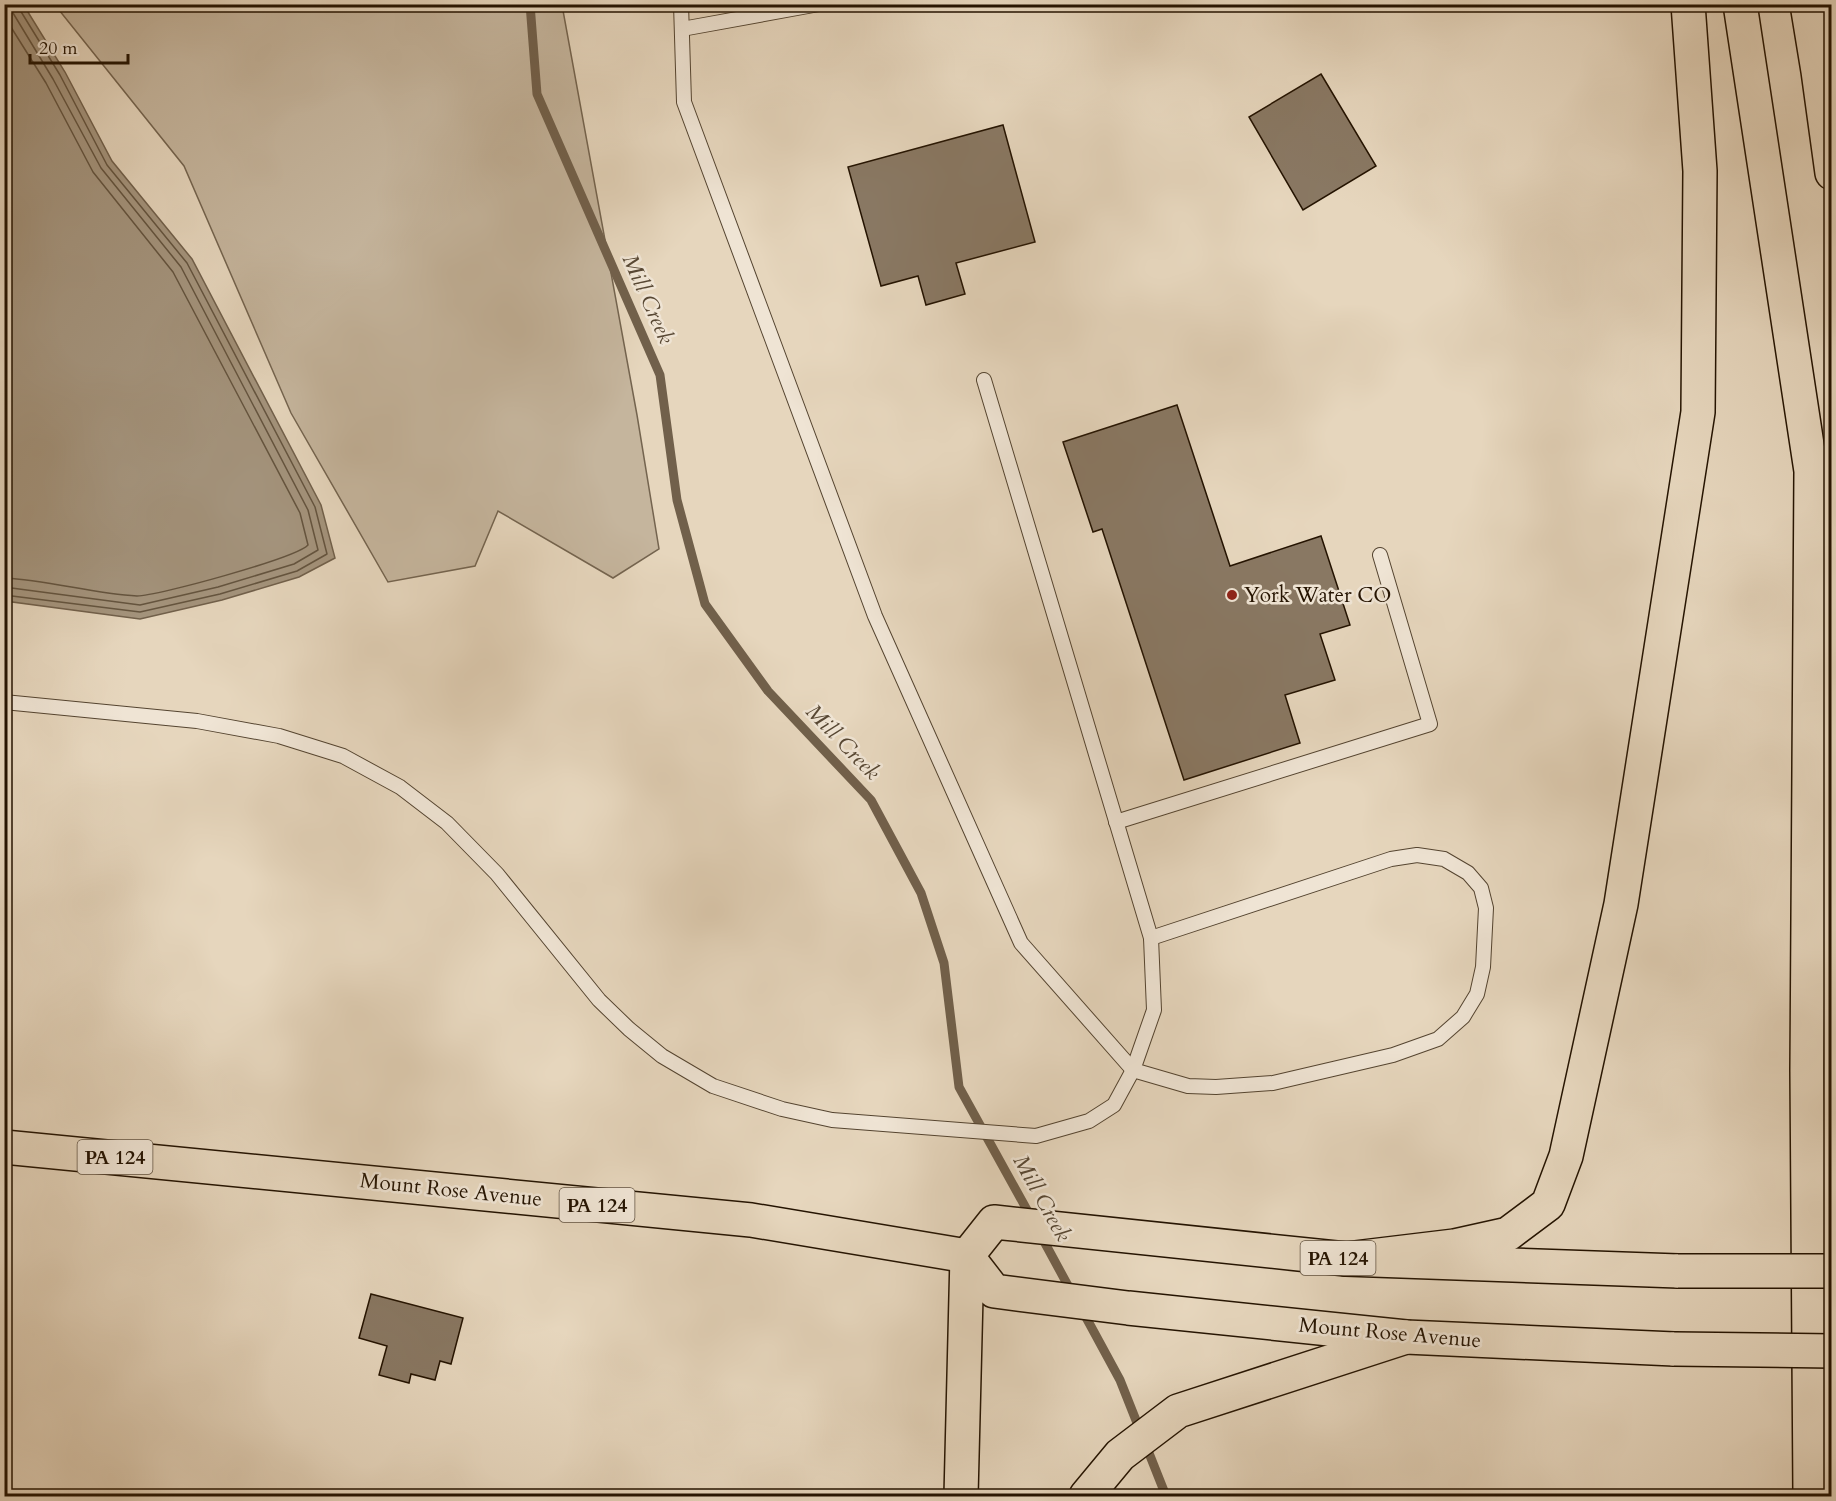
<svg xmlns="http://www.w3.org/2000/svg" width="1836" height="1501" font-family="Cardo,serif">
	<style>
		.green { fill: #c5b59d; stroke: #74644f; stroke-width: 1.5 }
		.water { fill: #a4947d; stroke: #71604b; stroke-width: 1.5 }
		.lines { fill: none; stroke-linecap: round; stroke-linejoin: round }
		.shore { stroke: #64543f; stroke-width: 1.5 }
		.stream { stroke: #71604b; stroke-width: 9 }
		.building { fill: #897863; stroke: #241301; stroke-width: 1.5 }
		.service-casing { stroke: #544430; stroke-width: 16 }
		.primary-casing { stroke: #241301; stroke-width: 36 }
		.motorway-casing { stroke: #241301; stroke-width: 36 }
		.service { stroke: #efe4d4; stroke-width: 14 }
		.primary { stroke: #e6d6bd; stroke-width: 33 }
		.motorway { stroke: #e6d6bd; stroke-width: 33 }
		.primary-bridge-casing { stroke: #241301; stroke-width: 36; stroke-linecap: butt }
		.primary-bridge { stroke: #e6d6bd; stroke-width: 33 }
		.poi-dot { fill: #8f2418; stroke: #efe4d4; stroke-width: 2 }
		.labels { text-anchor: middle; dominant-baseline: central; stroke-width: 5; stroke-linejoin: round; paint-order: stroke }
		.shield { fill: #efe4d4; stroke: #615240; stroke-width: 1.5 }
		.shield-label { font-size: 20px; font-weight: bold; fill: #241301 }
		.poi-label { font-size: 21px; fill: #241301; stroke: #efe4d4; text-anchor: start }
		.street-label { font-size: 21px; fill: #241301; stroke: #efe4d4 }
		.water-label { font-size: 22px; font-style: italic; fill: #574733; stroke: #efe4d4 }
	</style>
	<rect width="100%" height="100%" fill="#e6d6bd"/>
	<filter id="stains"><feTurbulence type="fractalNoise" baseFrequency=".00333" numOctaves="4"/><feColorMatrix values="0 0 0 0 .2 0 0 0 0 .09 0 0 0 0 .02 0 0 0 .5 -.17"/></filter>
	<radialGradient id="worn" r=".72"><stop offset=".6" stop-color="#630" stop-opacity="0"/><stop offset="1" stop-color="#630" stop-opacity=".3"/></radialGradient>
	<path class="green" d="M55,5H562L637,415L659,549L613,578L498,511L475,566L388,582L291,413L184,166Z"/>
	<path class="water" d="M23,4L65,72L112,161L192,259L321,505L335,558L299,577L222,600L140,619L5,601L4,5Z"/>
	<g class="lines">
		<g class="shore">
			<path d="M4,16L46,83L93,172L173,272L300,513L308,545C296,558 157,596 137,596C93,594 49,580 4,578"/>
			<path d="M4,587L140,605L218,587L294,564L318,550L308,510L181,267L101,168L53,79L13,13L11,4"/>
			<path d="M4,595L140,612L220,594L297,571L327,554L315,507L187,263L107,165L60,75L20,10L19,4"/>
		</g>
		<g class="stream">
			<path d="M530,4L537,94L660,375L677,500L705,604L768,691L871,800L921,893L944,963L959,1087L1032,1219"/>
			<path d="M1040,1234L1072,1293"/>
			<path d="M1082,1310L1120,1380L1166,1496"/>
		</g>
	</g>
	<g class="building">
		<path d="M1321,74L1376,166L1303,210L1249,117Z"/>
		<path d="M1003,125L1035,242L956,263L965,294L926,305L918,276L881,286L848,167Z"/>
		<path d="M1177,405L1230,566L1321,536L1350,625L1320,634L1335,680L1285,695L1300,743L1184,780L1102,529L1093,532L1063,442Z"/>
		<path d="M371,1294L463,1318L451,1364L440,1361L435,1380L411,1374L409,1383L379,1375L387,1346L359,1338Z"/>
	</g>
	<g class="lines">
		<g class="service-casing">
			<g id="service">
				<path d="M681,4L684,102L875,616L1021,943L1133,1070L1188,1086L1216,1087L1273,1083L1393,1055L1438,1039L1463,1017L1477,994L1483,967L1486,908L1481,888L1468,873L1444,859L1417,855L1391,859L1151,938"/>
				<path d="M682,29L819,4"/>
				<path d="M4,702L197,721L279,736L343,756L400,787L447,823L497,874L599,1000L629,1029L662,1056L713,1086L782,1109L832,1120L1036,1136L1089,1121L1114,1105L1133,1070L1154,1010L1151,938L984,380"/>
				<path d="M1116,822L1430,724L1380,555"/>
			</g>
		</g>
		<g class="primary-casing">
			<g id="primary">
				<path d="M4,1147L751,1220L967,1256L994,1291L1128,1308L1406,1337L1674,1349"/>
				<path d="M967,1256L994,1222L1346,1259L1678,1271"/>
			</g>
		</g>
		<g class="motorway-casing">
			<g id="motorway">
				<path d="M1740,4L1811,471L1807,1070L1810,1496"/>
				<path d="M1807,4L1818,71L1832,173"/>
				<path d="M1346,1259L1454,1246L1508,1234L1548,1204L1566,1156L1621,904L1698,412L1700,171L1688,4"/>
				<path d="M961,1496L967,1256"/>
				<path d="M1086,1496L1120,1455L1178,1411L1406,1337"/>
			</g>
		</g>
		<use href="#service" class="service"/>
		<use href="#primary" class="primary"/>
		<use href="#motorway" class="motorway"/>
		<g class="primary-bridge-casing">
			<g id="primary-bridge">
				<path d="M1678,1271H1832"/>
				<path d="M1674,1349L1832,1351"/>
			</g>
		</g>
		<use href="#primary-bridge" class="primary-bridge"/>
	</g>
	<circle class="poi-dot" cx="1232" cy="595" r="6"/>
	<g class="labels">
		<g class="shield">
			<rect x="77.5" y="1140" width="75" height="34" rx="4.5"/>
			<rect x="559.5" y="1188" width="75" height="34" rx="4.5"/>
			<rect x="1300.5" y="1241" width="75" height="34" rx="4.5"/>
		</g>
		<g class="shield-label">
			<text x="115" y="1157">PA 124</text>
			<text x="597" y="1205">PA 124</text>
			<text x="1338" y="1258">PA 124</text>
		</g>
		<g class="poi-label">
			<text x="1244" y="595">York Water CO</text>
		</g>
		<g class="street-label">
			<text transform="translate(451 1190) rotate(6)">Mount Rose Avenue</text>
			<text transform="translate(1390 1333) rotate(5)">Mount Rose Avenue</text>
		</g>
		<g class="water-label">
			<text transform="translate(648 299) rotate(66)">Mill Creek</text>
			<text transform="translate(843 742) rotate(46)">Mill Creek</text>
			<text transform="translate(1042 1198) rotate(61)">Mill Creek</text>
		</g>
	</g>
	<rect width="1836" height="1501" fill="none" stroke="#e6d6bd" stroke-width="24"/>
	<rect x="6" y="6" width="1824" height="1489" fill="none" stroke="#241301" stroke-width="3"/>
	<rect x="12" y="12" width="1812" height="1477" fill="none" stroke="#241301" stroke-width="1.5"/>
	<path d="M30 54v9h98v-9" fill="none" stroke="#241301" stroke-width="3"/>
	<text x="39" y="54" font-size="18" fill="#241301" stroke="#efe4d4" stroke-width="4.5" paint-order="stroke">20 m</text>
	<rect width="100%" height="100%" filter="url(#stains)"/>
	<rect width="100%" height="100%" fill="url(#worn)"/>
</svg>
